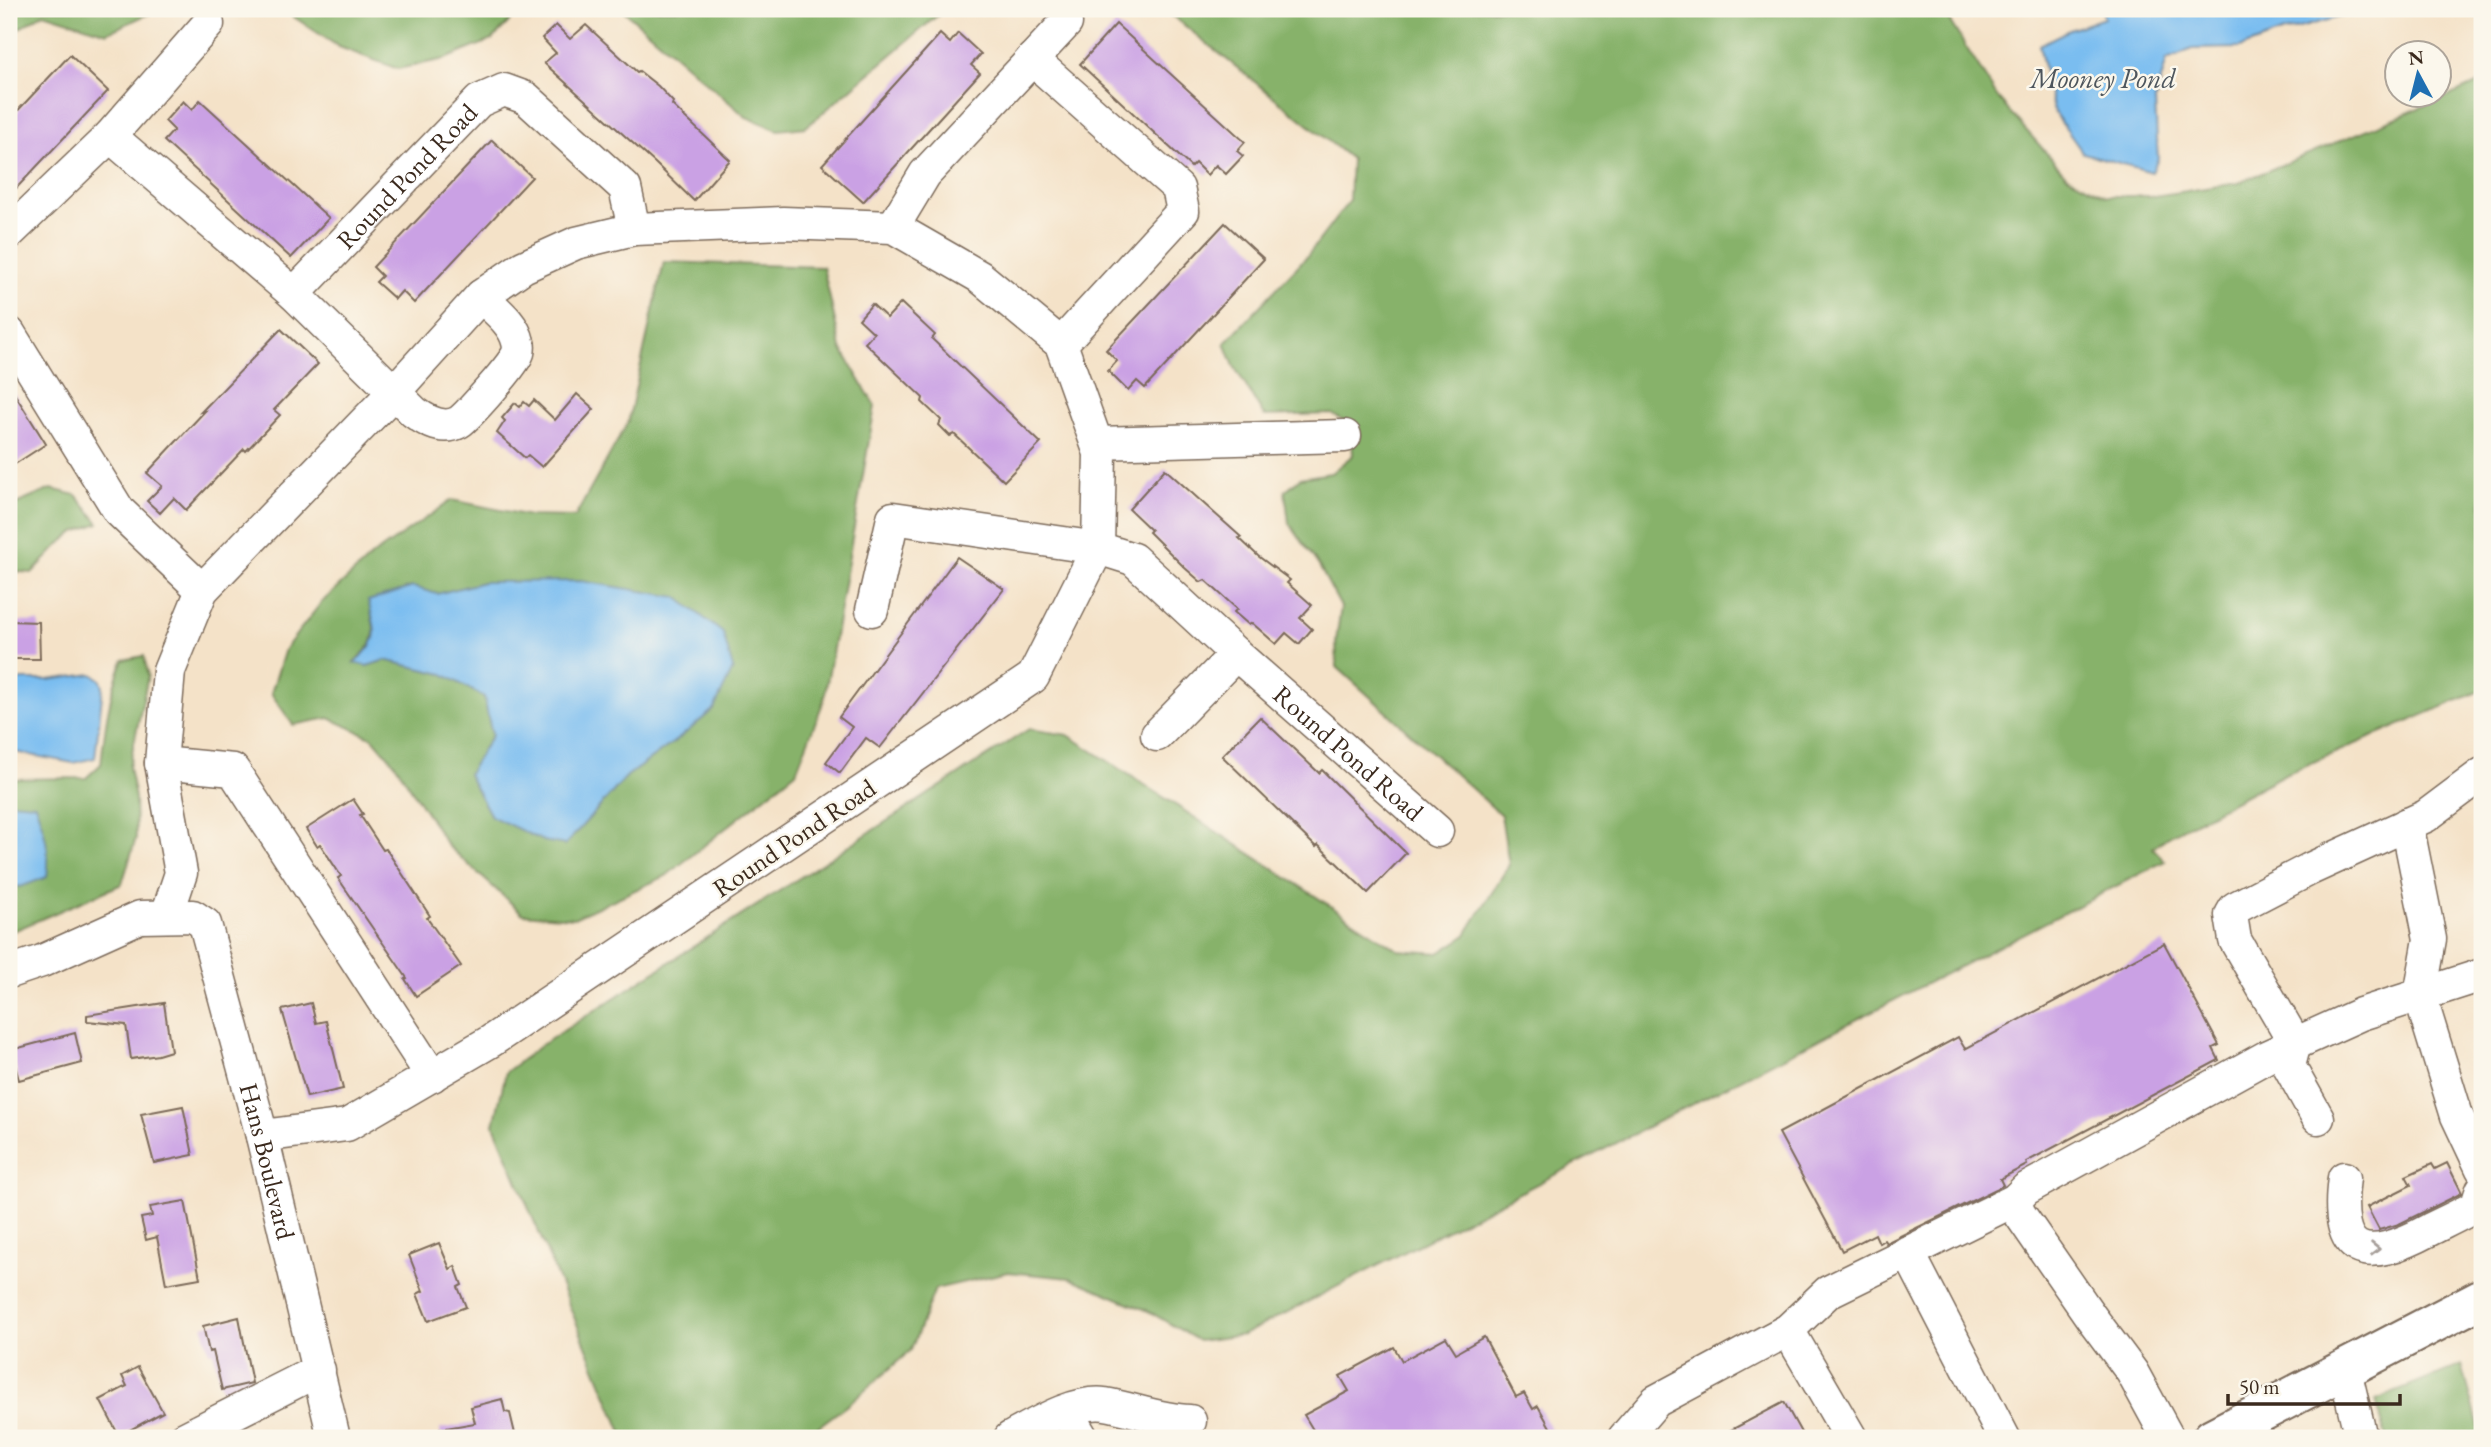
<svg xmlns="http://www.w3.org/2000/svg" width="2491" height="1447" font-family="'EB Garamond',serif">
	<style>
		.forest { fill: #87b26a; stroke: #616e44; stroke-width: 2; fill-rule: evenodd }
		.water { fill: #7abdf0; stroke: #5a7487; stroke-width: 2 }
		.building { fill: #caa1e4 }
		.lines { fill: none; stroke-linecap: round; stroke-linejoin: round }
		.minor-casing { stroke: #7c6a5a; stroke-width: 35 }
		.major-casing { stroke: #7c6a5a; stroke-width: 42 }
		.minor { stroke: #fff; stroke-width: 32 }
		.major { stroke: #fff; stroke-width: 38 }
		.oneway { stroke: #a79f9a }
		.labels { text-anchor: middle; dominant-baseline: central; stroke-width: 5; stroke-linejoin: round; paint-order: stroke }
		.street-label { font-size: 26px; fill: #3b2a1e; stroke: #fbf7ec }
		.water-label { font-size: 28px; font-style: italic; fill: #4e565d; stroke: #fbf7ec }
	</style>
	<rect width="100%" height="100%" fill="#fbf7ec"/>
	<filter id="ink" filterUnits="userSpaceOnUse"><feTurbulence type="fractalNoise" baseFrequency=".0143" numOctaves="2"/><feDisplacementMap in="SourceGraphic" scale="14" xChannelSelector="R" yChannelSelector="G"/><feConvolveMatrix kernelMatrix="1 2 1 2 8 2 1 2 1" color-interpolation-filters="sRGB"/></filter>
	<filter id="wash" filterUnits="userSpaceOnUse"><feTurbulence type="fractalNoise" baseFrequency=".00686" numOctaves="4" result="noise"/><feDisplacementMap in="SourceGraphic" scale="28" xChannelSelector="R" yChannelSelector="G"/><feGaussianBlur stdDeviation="1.57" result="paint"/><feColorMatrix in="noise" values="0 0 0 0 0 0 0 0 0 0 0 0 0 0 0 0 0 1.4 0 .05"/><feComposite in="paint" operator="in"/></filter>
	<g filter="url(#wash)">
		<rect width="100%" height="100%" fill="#f4e2c8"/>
		<g class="forest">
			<path d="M9,9H159L107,33L44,13L9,35Z"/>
			<path d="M282,9H521L492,40L445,59L398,69L339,47Z"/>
			<path d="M622,9H945L806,127L778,130L746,117Z"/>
			<path d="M1164,9H1942L2000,101L2067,176L2106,196H2154L2238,183L2482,82V690L2283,775L2170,835L2153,848L2165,861L1243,1335L1199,1341L1148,1311L1070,1278L1008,1272L935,1289L911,1350L854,1400L803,1438H621L622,1432L494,1125L506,1072L540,1046L1029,729L1068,735L1398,950L1439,953L1465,936L1509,865L1501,815L1337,667L1336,641L1341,607L1319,566L1289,523L1285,491L1300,478L1331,473L1353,455L1351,425L1332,414L1264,416L1234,366L1225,343L1308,255L1349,201L1351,159Z"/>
			<path d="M664,262L823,267L841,348L875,406L824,700L796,772L666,876L574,918L523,914L447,845L396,765L373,738L329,718L293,725L271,693L285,649L321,603L373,555L452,500L530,516L575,517L628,422ZM483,582L714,709L682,736L627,776L565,845L491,816L468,774L492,735L484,697L443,674L385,660L367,666L354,662C382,638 374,633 369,601L412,587L437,594Z"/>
			<path d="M51,489L76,495L99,523L75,532L62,542L32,573L9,571V507Z"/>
			<path d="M144,656L148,676L129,767L135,798L136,838L122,884L9,933V779L86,778L101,764C105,727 109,694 123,660Z"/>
			<path d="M2462,1365L2482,1438H2386L2376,1400Z"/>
		</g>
		<g class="water">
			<path d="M2102,9H2368L2284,32L2240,48L2192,49L2167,60L2155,100L2158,159L2152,172L2083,153L2054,112L2039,45L2067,31L2104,18Z"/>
			<path d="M581,581L677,597L723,633L733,669L714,709L682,736L627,776L565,845L543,841L491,816L468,774L492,735L484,697L443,674L385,660L367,666L354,663C381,640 377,634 368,601L413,587L437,594L483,582Z"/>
			<path d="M92,674L100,679L103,686L95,758L73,763L9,751V680H48Z"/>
			<path d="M9,802L35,804C44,828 51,852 47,877L23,886L9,888Z"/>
		</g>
		<g id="blocks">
			<g class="building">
				<path d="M1116,24L1245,142L1237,151L1243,156L1226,174L1216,165L1207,175L1195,163L1191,167L1080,64Z"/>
				<path d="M556,25L570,39L586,25L637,72L639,71L658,86L673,102L672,105L730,160L694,201L656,164L544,63L556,53L542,38Z"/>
				<path d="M958,33L981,54L971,65L980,73L863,202L822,165L940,34L950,43Z"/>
				<path d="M70,55L108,91L9,196V120Z"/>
				<path d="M200,100L329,218L291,258L164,141L174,130L165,121L183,101L192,110Z"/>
				<path d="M492,140L532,177L414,303L402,291L395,299L376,282L382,276L373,267Z"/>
				<path d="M1225,223L1264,259L1145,388L1137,381L1128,391L1108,371L1117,361L1106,350Z"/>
				<path d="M901,303L935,335L932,339L1041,443L1004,481L954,434L950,436L939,425L941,420L922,402L923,398L865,343L874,333L859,319L872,304L887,318Z"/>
				<path d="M281,329L318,364L274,410L280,415L246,451L244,449L186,510L174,498L160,513L147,501L162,486L147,473L205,411L201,412Z"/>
				<path d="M9,385L46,444L9,468Z"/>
				<path d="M577,394L594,409L542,467L528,455L525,458L497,433L505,421L502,418L515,403L520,407L524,402L529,406L534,400L555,420Z"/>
				<path d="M1165,469L1241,537L1239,538L1258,556L1290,580L1287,583L1312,605L1300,618L1312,629L1299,644L1286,633L1276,644L1252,623L1249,625L1234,612L1237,609L1205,580L1201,582L1185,568L1149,532L1151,530L1129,509Z"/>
				<path d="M957,557L1004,589L880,748L866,738L840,773L826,762L852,727L839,717Z"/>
				<path d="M9,621L39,622L40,659H9Z"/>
				<path d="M1260,717L1319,773L1322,770L1406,853L1368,893L1318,845L1316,847L1222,756Z"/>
				<path d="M353,799L363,814L360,815L383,850L386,849L430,916L427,918L461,966L416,996L405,979L407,978L338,878L341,876L320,844L317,846L306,829Z"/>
				<path d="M2164,943L2219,1045L2213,1048L2219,1060L2026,1162L2027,1165L2000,1179L2003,1185L1996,1189L1886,1243L1884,1240L1879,1243L1875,1234L1842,1251L1779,1133L1958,1037L1965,1049Z"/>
				<path d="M164,1003L171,1051L158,1055L131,1059L126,1025L87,1021V1015Z"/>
				<path d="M311,1003L316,1023L326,1021L343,1089L307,1097L282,1010Z"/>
				<path d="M75,1033L82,1063L19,1080L11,1050Z"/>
				<path d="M183,1106L193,1155L154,1163L141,1114Z"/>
				<path d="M2447,1163L2462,1193L2399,1224L2379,1230L2367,1207L2411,1185L2406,1176L2432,1164L2435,1169Z"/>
				<path d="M185,1201L200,1278L166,1284L157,1237L146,1240L141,1218L152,1216L150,1207Z"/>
				<path d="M439,1243L450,1269L455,1266L462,1285L458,1287L466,1307L428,1321L417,1294L423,1291L409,1255Z"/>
				<path d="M239,1317L252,1383L222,1390L213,1351L209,1352L203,1326Z"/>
				<path d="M1446,1337L1456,1353L1484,1337L1516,1397L1524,1393L1533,1409L1538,1406L1556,1438H1318L1304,1415L1349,1391L1340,1376L1394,1347L1402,1361Z"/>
				<path d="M138,1367L163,1412L119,1436L100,1400L127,1386L122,1376Z"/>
				<path d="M502,1399L505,1412L510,1413L516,1438H441L440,1429L475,1423L471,1407Z"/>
				<path d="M1784,1402L1804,1438H1716Z"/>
			</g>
		</g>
	</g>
	<g filter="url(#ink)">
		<use href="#blocks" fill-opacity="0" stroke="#7c6a5a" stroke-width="2"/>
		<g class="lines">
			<g class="minor-casing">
				<g id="minor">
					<path d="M1032,59L1178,188L1183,211L1061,344"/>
					<path d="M110,136L208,24"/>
					<path d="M893,227L925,174L1066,23"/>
					<path d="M9,233L110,136L294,294L414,412C426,421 443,431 459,422C467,417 517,361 518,353C519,349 519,345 518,342C514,323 494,309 481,296"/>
					<path id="s1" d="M294,294L479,101L504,90L526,98L625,188L634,229"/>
					<path d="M9,333L119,511L202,590"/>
					<path d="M1098,443L1345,436"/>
					<path id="s2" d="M872,610L893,518L1098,548L1133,559L1236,654L1437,831"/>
					<path d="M1157,735L1236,654"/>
					<path d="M161,763L233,770L432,1076"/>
					<path d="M2407,824L2430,939L2420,996L2457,1116L2482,1169"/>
					<path d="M167,915L181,873L161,763L169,671L202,590L394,392L481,296L523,267L576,243L634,229L783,223L893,227L980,277L1061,344L1100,453L1098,548L1033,677L491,1041L347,1125L262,1136"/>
					<path id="s3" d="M9,972L42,961L140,917L193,916L205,924L262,1136L334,1438"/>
					<path d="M2318,1118L2289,1066L2295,1043L2235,940L2231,915L2235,908L2310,869L2426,816L2482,774"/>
					<path d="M2344,1178C2334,1257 2364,1265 2429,1230C2438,1225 2470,1211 2476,1205C2479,1201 2480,1194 2482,1190"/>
					<path d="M2015,1200L2019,1213L2091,1317L2132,1372L2168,1438"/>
					<path d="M1908,1252L2004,1438"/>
					<path d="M1788,1330L1851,1438"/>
					<path d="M2345,1370L2361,1438"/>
					<path d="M1066,1411L1082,1438"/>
					<path d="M185,1438L319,1370"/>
					<path d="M1010,1438C1036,1424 1075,1400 1105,1404C1134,1409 1160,1420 1190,1421"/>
					<path d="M1624,1438L1656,1401L1788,1330L1828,1292L2015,1200L2026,1189L2268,1056L2361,1014L2482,975"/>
				</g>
			</g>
			<g class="major-casing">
				<path id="major" d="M2212,1438L2482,1298"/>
			</g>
			<use href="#minor" class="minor"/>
			<use href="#major" class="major"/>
		</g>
		<defs><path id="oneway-chevron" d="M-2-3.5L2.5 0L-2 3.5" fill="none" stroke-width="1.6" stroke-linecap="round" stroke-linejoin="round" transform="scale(1.75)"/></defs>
		<use class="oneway" href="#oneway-chevron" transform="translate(2375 1249) rotate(1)"/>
	</g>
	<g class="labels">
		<g class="street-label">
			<text stroke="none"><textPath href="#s1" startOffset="163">Round Pond Road</textPath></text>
			<text stroke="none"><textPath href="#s2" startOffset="628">Round Pond Road</textPath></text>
			<text transform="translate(794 838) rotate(-34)">Round Pond Road</text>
			<text stroke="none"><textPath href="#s3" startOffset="455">Hans Boulevard</textPath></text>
		</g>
		<g class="water-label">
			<text x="2103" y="78">Mooney Pond</text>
		</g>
	</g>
	<rect width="2491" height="1447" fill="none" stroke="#fbf7ec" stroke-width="35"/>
	<g transform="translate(2418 74) rotate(353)"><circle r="33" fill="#fbf7ec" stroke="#aea59a" stroke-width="2"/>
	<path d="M0-5L12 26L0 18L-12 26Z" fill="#1f6fb2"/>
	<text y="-10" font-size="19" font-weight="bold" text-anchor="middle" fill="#3b2a1e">N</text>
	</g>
	<path d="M2228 1394v10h172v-10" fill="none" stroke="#3b2a1e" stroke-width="3.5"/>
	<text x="2239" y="1394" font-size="21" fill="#3b2a1e" stroke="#fbf7ec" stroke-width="5" paint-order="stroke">50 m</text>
</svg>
